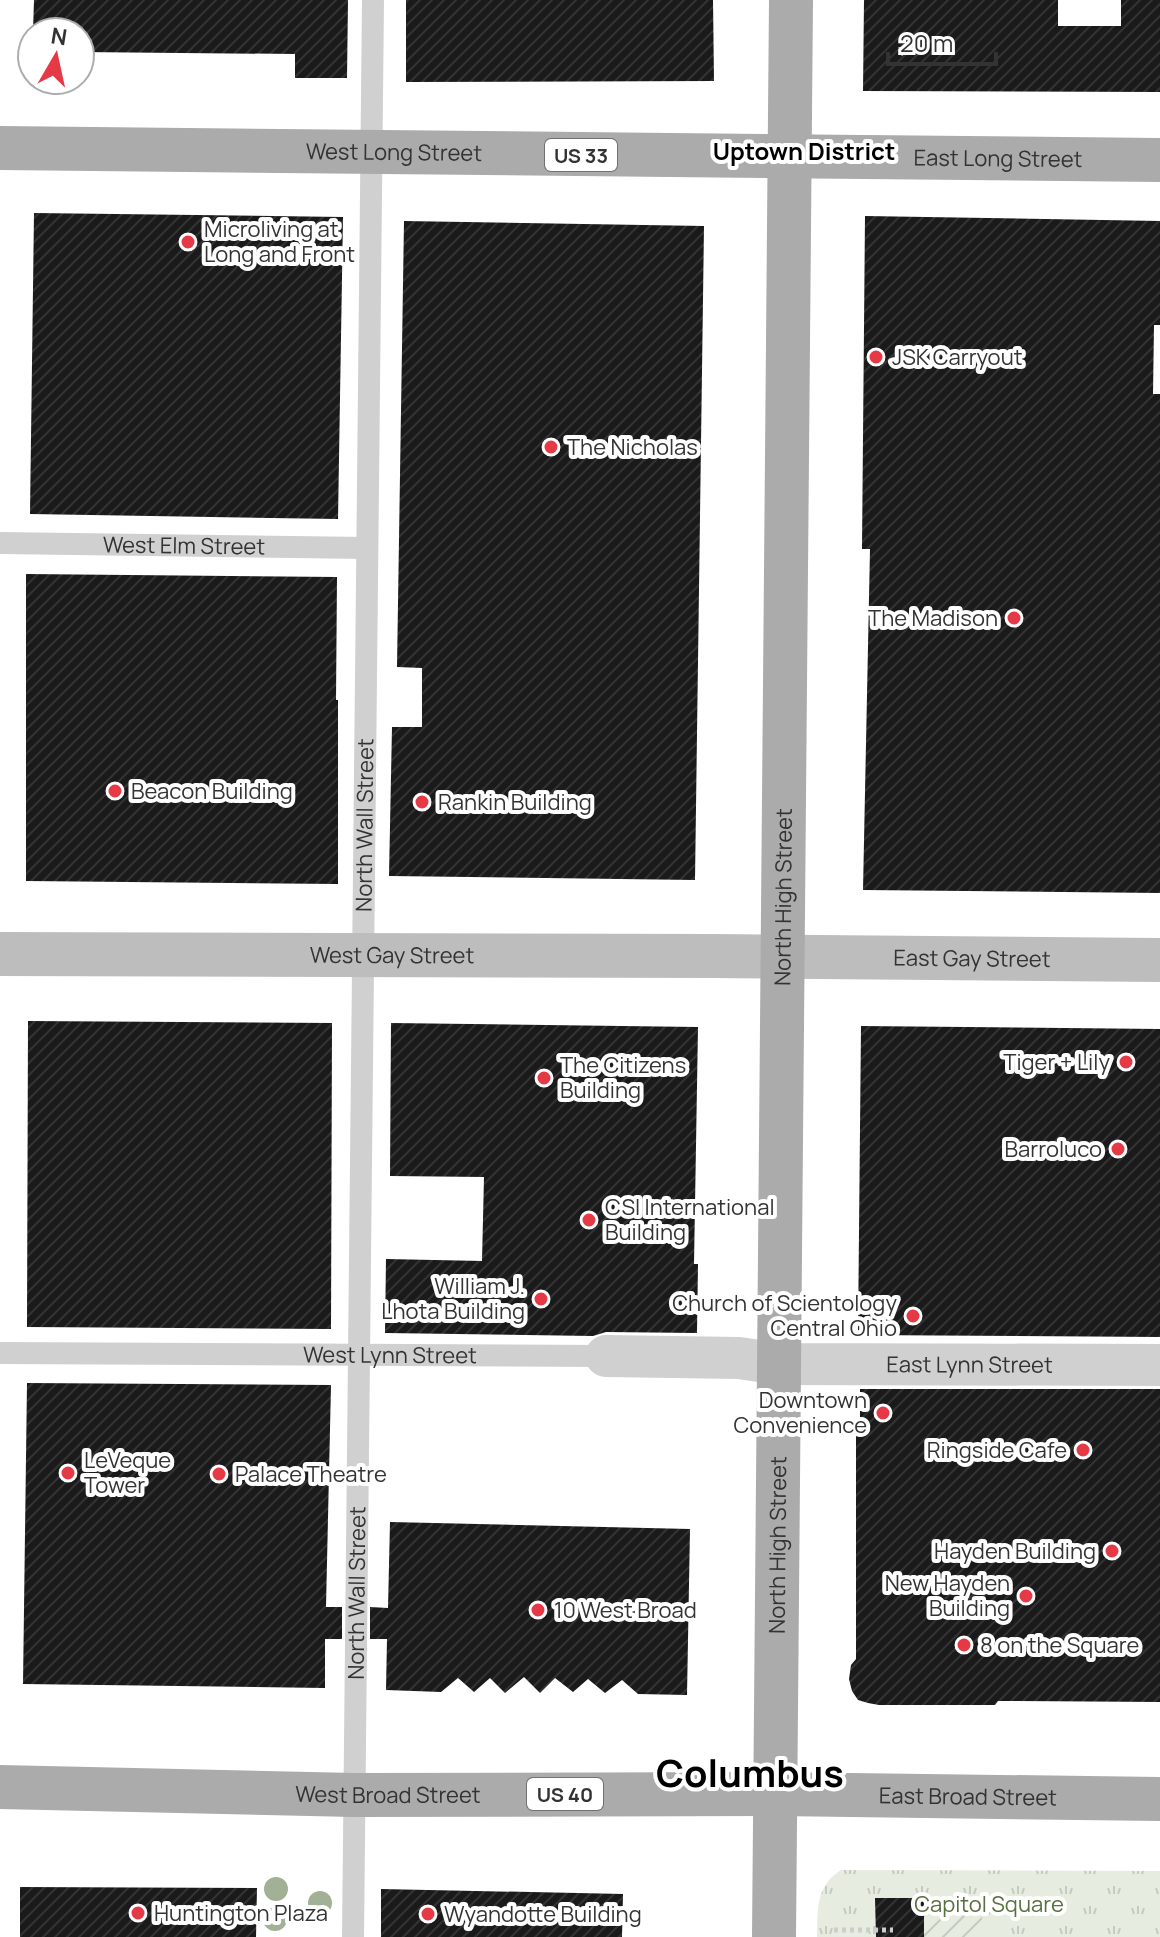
<svg xmlns="http://www.w3.org/2000/svg" width="1160" height="1937" font-family="Manrope,sans-serif">
	<style>
		.grass { fill: url(#grass-tufts) }
		.garden { fill: url(#garden-furrows) }
		.building { fill: url(#building-hatch) }
		.lines { fill: none; stroke-linecap: round; stroke-linejoin: round }
		.path { stroke: #cdcdcd; stroke-width: 5; stroke-dasharray: 4 4; stroke-linecap: butt }
		.lane { stroke: #d0d0d0; stroke-width: 22 }
		.street { stroke: #d0d0d0; stroke-width: 42 }
		.secondary { stroke: #bdbdbd; stroke-width: 44 }
		.primary { stroke: #ababab; stroke-width: 44 }
		.tree { fill: #a2b095 }
		.poi-dot { fill: #e63946; stroke: #fff; stroke-width: 3 }
		.labels { text-anchor: middle; dominant-baseline: central; stroke-width: 8; stroke-linejoin: round; paint-order: stroke }
		.shield { fill: #fff; stroke: #707070; stroke-width: 2 }
		.shield-label { font-size: 20px; font-weight: bold; fill: #333 }
		.street-label { font-size: 22px; fill: #333; stroke: #fff }
		.poi-label { font-size: 22px; fill: #333; stroke: #fff; text-anchor: start }
		.park-label { font-size: 22px; fill: #56703f; stroke: #fff }
		.neighbourhood-label { font-size: 24px; font-weight: bold; fill: #000; stroke: #fff }
		.town-label { font-size: 38px; font-weight: bold; fill: #000; stroke: #fff }
	</style>
	<defs>
		<pattern id="grass-tufts" width="24" height="20" patternUnits="userSpaceOnUse" patternTransform="scale(2)"><rect width="24" height="20" fill="#e6ecdf"/><path d="M3 7l-1-3M5 7V3M7 7l1-3M15 17l-1-3M17 17v-4M19 17l1-3" fill="none" stroke="#c6cbc0"/></pattern>
		<pattern id="garden-furrows" width="10" height="10" patternUnits="userSpaceOnUse" patternTransform="scale(2)"><rect width="10" height="10" fill="#e6ecdf"/><path d="M-1 1l2-2M0 10L10 0M9 11l2-2" fill="none" stroke="#c6cbc0"/></pattern>
		<pattern id="building-hatch" width="6" height="6" patternUnits="userSpaceOnUse" patternTransform="scale(2)"><rect width="6" height="6" fill="#1a1a1a"/><path d="M-1 1l2-2M0 6l6-6M5 7l2-2" fill="none" stroke="#333"/></pattern>
	</defs>
	<rect width="100%" height="100%" fill="#fff"/>
	<path class="grass" d="M841,1870L1160,1871V1937H817C818,1909 815,1887 841,1870Z"/>
	<path class="garden" d="M924,1898L983,1900L981,1937H924Z"/>
	<g class="building">
		<path d="M34,0H348L347,78H295V54L80,52V32H33Z"/>
		<path d="M406,0H713L714,81L406,82Z"/>
		<path d="M864,0H1058V26H1121V0H1160V92L863,91Z"/>
		<path d="M34,213L343,217L338,519L30,514Z"/>
		<path d="M865,216L1160,221V325H1154L1153,394H1160V893L863,890L870,549H862Z"/>
		<path d="M404,221L704,226L695,880L389,876L392,727H422V668L397,667Z"/>
		<path d="M26,574L337,577L336,700H338V884L26,881Z"/>
		<path d="M28,1021L332,1023L331,1329L27,1327Z"/>
		<path d="M391,1023L698,1027L694,1264H698L697,1333L606,1332L593,1336L385,1333L386,1259L482,1261L484,1177L390,1176Z"/>
		<path d="M861,1026L1160,1029V1337L858,1335Z"/>
		<path d="M27,1383L331,1385L326,1607H342V1639H325V1688L23,1684Z"/>
		<path d="M860,1389H1160V1702L998,1701L995,1705H879L868,1703L858,1700L852,1691L849,1679L851,1665L856,1659V1433H860Z"/>
		<path d="M390,1522L690,1529L687,1695L638,1694L622,1680L605,1693L588,1679L573,1692L555,1678L540,1693L524,1677L505,1693L490,1678L474,1692L458,1678L441,1692L386,1690L387,1639H370V1607L388,1608Z"/>
		<path d="M20,1887L257,1888L256,1937H20Z"/>
		<path d="M381,1889L623,1894L622,1937H381Z"/>
		<path d="M875,1898H924V1937H876Z"/>
	</g>
	<g class="lines">
		<path class="path" d="M834,1930H893"/>
		<g class="lane">
			<path id="s1" d="M0,543L367,548"/>
			<path id="s2" d="M0,1353L606,1356"/>
			<path id="s3" d="M353,1937L373,0"/>
		</g>
		<path class="street" id="s4" d="M606,1356L739,1358L779,1364L1160,1365"/>
		<path class="secondary" id="s5" d="M0,954L713,956L1160,960"/>
		<g class="primary">
			<path id="s6" d="M0,148L1160,160"/>
			<path id="s7" d="M0,1787L354,1795L776,1794L1160,1799"/>
			<path id="s8" d="M774,1937L791,0"/>
		</g>
	</g>
	<g class="tree">
		<circle cx="276" cy="1889" r="12"/>
		<circle cx="320" cy="1903" r="12"/>
		<circle cx="275" cy="1919" r="12"/>
	</g>
	<g class="poi-dot">
		<circle cx="188" cy="242" r="8"/>
		<circle cx="876" cy="357" r="8"/>
		<circle cx="551" cy="447" r="8"/>
		<circle cx="1014" cy="618" r="8"/>
		<circle cx="115" cy="791" r="8"/>
		<circle cx="422" cy="802" r="8"/>
		<circle cx="1126" cy="1062" r="8"/>
		<circle cx="544" cy="1078" r="8"/>
		<circle cx="1118" cy="1149" r="8"/>
		<circle cx="589" cy="1220" r="8"/>
		<circle cx="541" cy="1299" r="8"/>
		<circle cx="913" cy="1316" r="8"/>
		<circle cx="883" cy="1413" r="8"/>
		<circle cx="1083" cy="1450" r="8"/>
		<circle cx="68" cy="1473" r="8"/>
		<circle cx="219" cy="1474" r="8"/>
		<circle cx="1112" cy="1551" r="8"/>
		<circle cx="1026" cy="1596" r="8"/>
		<circle cx="538" cy="1610" r="8"/>
		<circle cx="964" cy="1645" r="8"/>
		<circle cx="138" cy="1913" r="8"/>
		<circle cx="428" cy="1914" r="8"/>
	</g>
	<g class="labels">
		<g class="shield">
			<rect x="545" y="139" width="72" height="32" rx="6"/>
			<rect x="527" y="1778" width="76" height="32" rx="6"/>
		</g>
		<g class="shield-label">
			<text x="581" y="155">US 33</text>
			<text x="565" y="1794">US 40</text>
		</g>
		<g class="street-label">
			<text stroke="none"><textPath href="#s6" startOffset="394">West Long Street</textPath></text>
			<text stroke="none"><textPath href="#s6" startOffset="998">East Long Street</textPath></text>
			<text stroke="none"><textPath href="#s1" startOffset="184">West Elm Street</textPath></text>
			<text stroke="none"><textPath href="#s3" startOffset="1112">North Wall Street</textPath></text>
			<text stroke="none"><textPath href="#s8" startOffset="1040">North High Street</textPath></text>
			<text stroke="none"><textPath href="#s5" startOffset="392">West Gay Street</textPath></text>
			<text stroke="none"><textPath href="#s5" startOffset="972">East Gay Street</textPath></text>
			<text stroke="none"><textPath href="#s2" startOffset="390">West Lynn Street</textPath></text>
			<text stroke="none"><textPath href="#s4" startOffset="364">East Lynn Street</textPath></text>
			<text stroke="none"><textPath href="#s8" startOffset="392">North High Street</textPath></text>
			<text stroke="none"><textPath href="#s3" startOffset="344">North Wall Street</textPath></text>
			<text stroke="none"><textPath href="#s7" startOffset="388">West Broad Street</textPath></text>
			<text stroke="none"><textPath href="#s7" startOffset="968">East Broad Street</textPath></text>
		</g>
		<g class="poi-label">
			<text x="204" y="229">Microliving at<tspan x="204" dy="25">Long and Front</tspan></text>
			<text x="892" y="357">JSK Carryout</text>
			<text x="567" y="447">The Nicholas</text>
			<text x="998" y="618" text-anchor="end">The Madison</text>
			<text x="131" y="791">Beacon Building</text>
			<text x="438" y="802">Rankin Building</text>
			<text x="1110" y="1062" text-anchor="end">Tiger + Lily</text>
			<text x="560" y="1065">The Citizens<tspan x="560" dy="25">Building</tspan></text>
			<text x="1102" y="1149" text-anchor="end">Barroluco</text>
			<text x="605" y="1207">CSI International<tspan x="605" dy="25">Building</tspan></text>
			<text x="525" y="1286" text-anchor="end">William J.<tspan x="525" dy="25">Lhota Building</tspan></text>
			<text x="897" y="1303" text-anchor="end">Church of Scientology<tspan x="897" dy="25">Central Ohio</tspan></text>
			<text x="867" y="1400" text-anchor="end">Downtown<tspan x="867" dy="25">Convenience</tspan></text>
			<text x="1067" y="1450" text-anchor="end">Ringside Cafe</text>
			<text x="84" y="1460">LeVeque<tspan x="84" dy="25">Tower</tspan></text>
			<text x="235" y="1474">Palace Theatre</text>
			<text x="1096" y="1551" text-anchor="end">Hayden Building</text>
			<text x="1010" y="1583" text-anchor="end">New Hayden<tspan x="1010" dy="25">Building</tspan></text>
			<text x="554" y="1610">10 West Broad</text>
			<text x="980" y="1645">8 on the Square</text>
			<text x="154" y="1913">Huntington Plaza</text>
			<text x="444" y="1914">Wyandotte Building</text>
		</g>
		<g class="park-label">
			<text x="989" y="1904">Capitol Square</text>
		</g>
		<g class="neighbourhood-label">
			<text x="804" y="150">Uptown District</text>
		</g>
		<g class="town-label">
			<text x="750" y="1772">Columbus</text>
		</g>
	</g>
	<g transform="translate(56 56) rotate(9)"><circle r="38" fill="#ffffff" stroke="#adadad" stroke-width="2"/>
	<path d="M0-6L14 30L0 20L-14 30Z" fill="#e63946"/>
	<text y="-12" font-size="22" font-weight="bold" text-anchor="middle" fill="#333333">N</text>
	</g>
	<path d="M888 52v12h108v-12" fill="none" stroke="#333333" stroke-width="4"/>
	<text x="900" y="52" font-size="24" fill="#333333" stroke="#ffffff" stroke-width="6" paint-order="stroke">20 m</text>
</svg>
